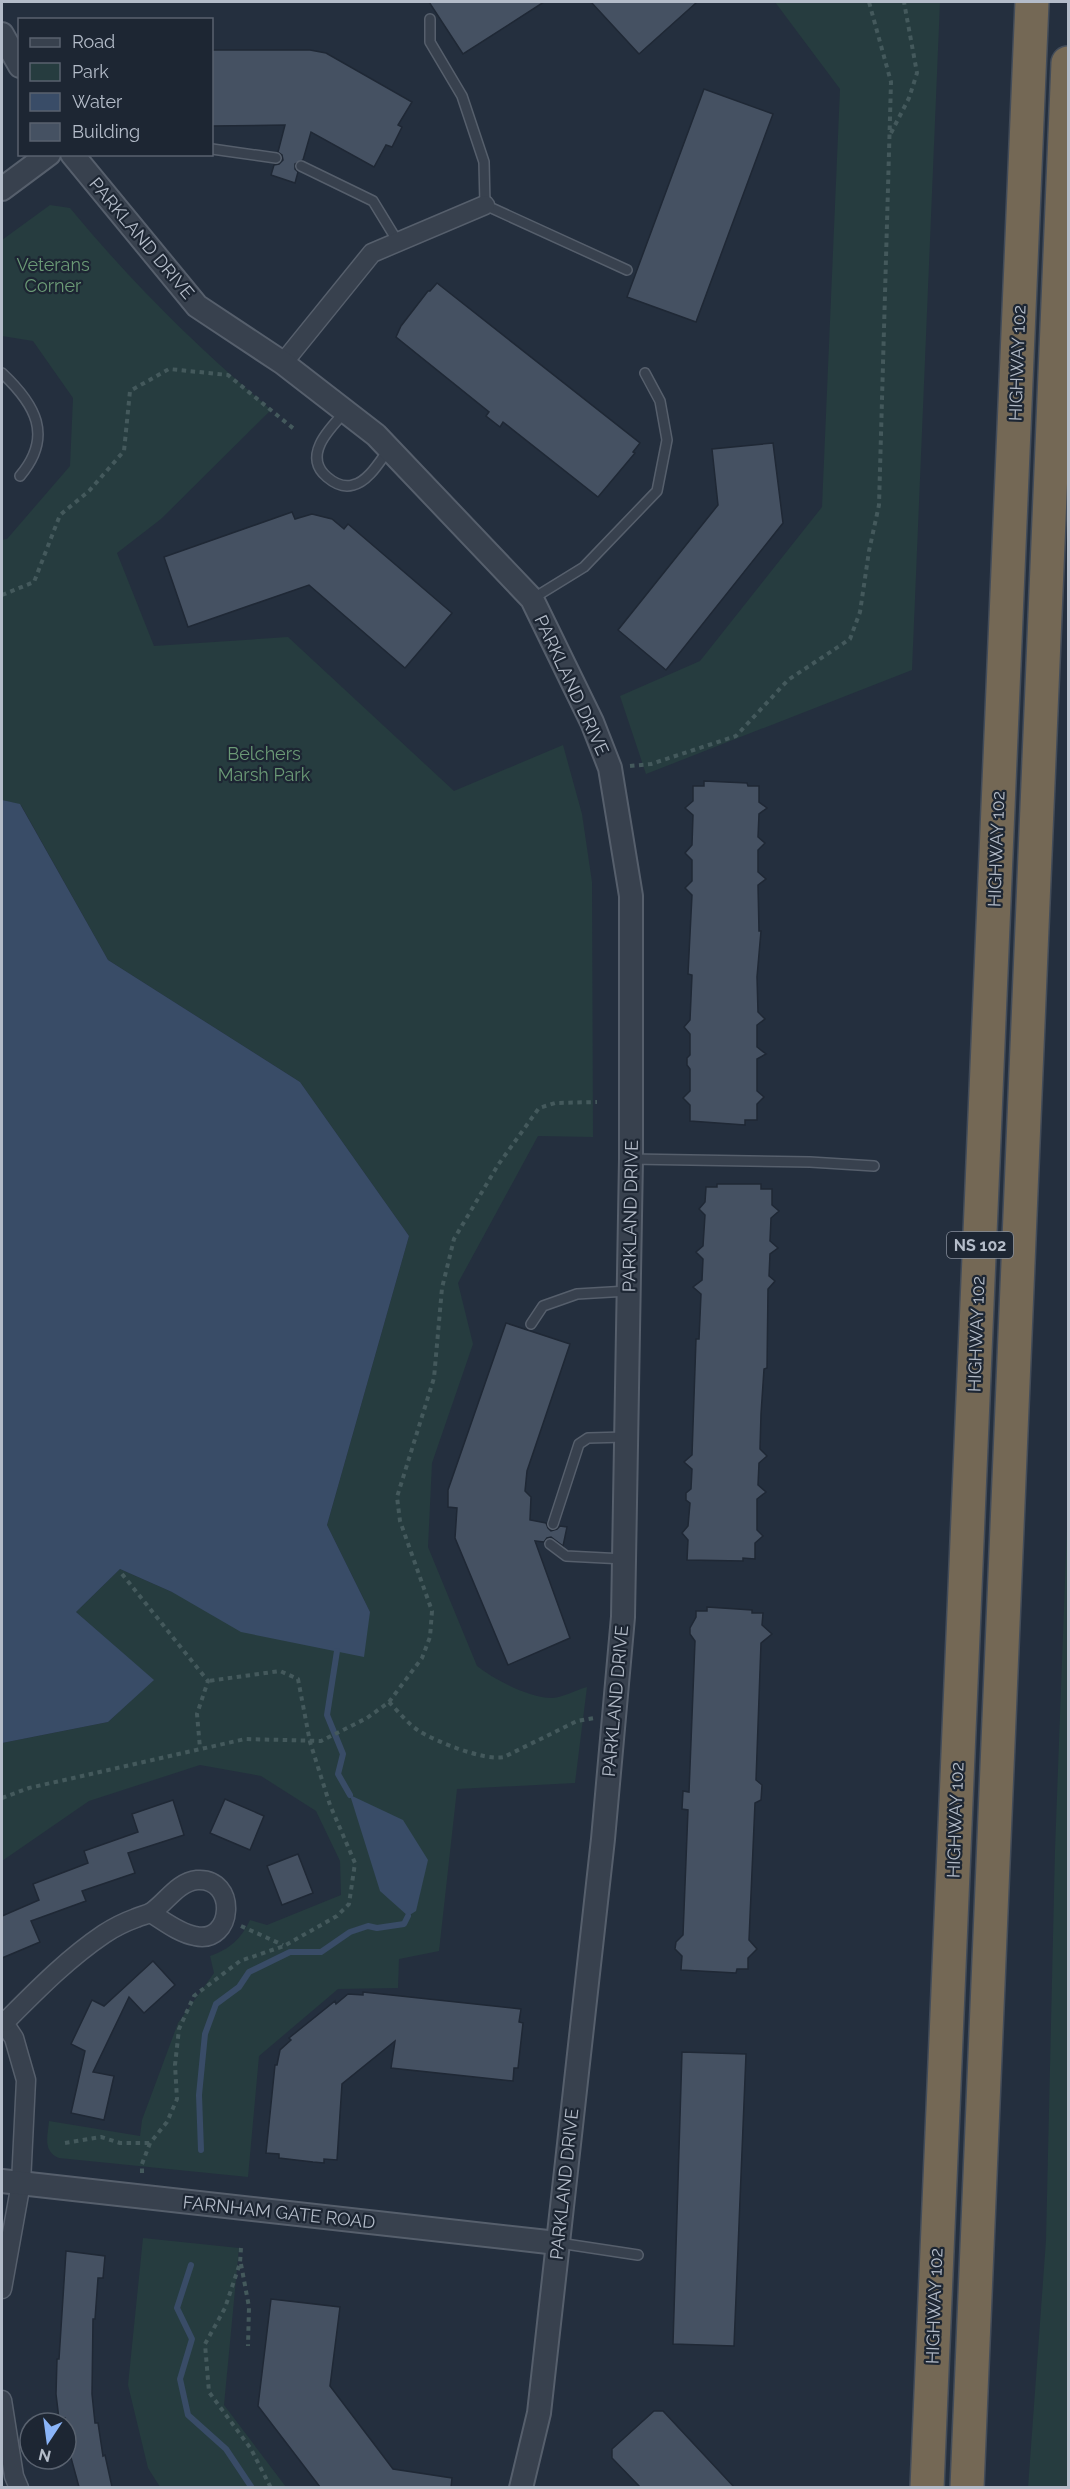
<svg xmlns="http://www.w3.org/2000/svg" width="1070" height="2489" font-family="Raleway,sans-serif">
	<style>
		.green { fill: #263c3f }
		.water { fill: #394c67 }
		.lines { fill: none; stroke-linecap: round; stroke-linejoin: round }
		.stream { stroke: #394c67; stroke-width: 6 }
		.building { fill: #455162; stroke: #1f2835; stroke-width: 1.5 }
		.service-casing { stroke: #565f6c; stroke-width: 12 }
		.minor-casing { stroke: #565f6c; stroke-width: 21 }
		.tertiary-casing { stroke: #565f6c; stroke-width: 26 }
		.motorway-casing { stroke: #434c59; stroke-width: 36 }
		.path { stroke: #44595c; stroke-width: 4; stroke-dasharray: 4.5 4.5; stroke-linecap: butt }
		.service { stroke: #38414e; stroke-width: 9 }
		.minor { stroke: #38414e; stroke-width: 18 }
		.tertiary { stroke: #38414e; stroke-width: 22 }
		.motorway { stroke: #746855; stroke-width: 33 }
		.labels { text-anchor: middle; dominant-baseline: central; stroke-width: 4.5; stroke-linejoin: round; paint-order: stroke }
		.shield { fill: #1d2633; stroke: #878f9c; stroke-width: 1.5 }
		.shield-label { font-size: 16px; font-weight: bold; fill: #b4bcc9 }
		.street-label { font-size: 18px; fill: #b4bcc9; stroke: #1d2633 }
		.park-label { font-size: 18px; fill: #6b9a76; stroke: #1d2633 }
	</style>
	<rect width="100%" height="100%" fill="#242f3e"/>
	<g class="green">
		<path d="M775,2H940L912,670L646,774L620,696L700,661L822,507L840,89Z"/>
		<path d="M50,205L70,208C133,284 196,346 271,410L161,519L117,553L154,646L288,637L454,791L563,745L582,814L592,882L593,1137L538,1136L458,1283L473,1344L432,1463L428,1547L477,1666C493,1679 530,1698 551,1698C562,1698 576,1690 587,1687L575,1783L457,1789L439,1951L399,1959L398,1988L338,1989L259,2056L248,2177L59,2158C42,2151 48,2135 49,2121L140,2136L142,2120L178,2023L214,1973L210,1956C230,1949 241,1939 250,1920L267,1925L341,1895L340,1861L316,1811L261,1776L200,1765L89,1801L2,1861V1743L108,1722L153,1680L76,1612L120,1569L172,1592L370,1612L327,1525L409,1236L300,1082L108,960L21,805L2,800V540L7,539L70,466L73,398L33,341L2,336V240Z"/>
		<path d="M1068,1500V2487L1028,2488L1046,2240L1055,1850Z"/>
		<path d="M143,2238L239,2248L224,2405L286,2487H160L148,2468L128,2385Z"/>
	</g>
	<g class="water">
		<path d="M2,800L20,804L108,960L300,1082L409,1236L327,1525L370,1612L364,1657L241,1632L172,1592L120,1569L76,1612L154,1680L108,1722L2,1743Z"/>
		<path d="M350,1795L403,1820L428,1860L416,1911L408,1916L380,1891Z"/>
	</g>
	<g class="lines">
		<g class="stream">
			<path d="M337,1651L327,1715L343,1754L338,1774L350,1795"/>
			<path d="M201,2150L199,2095L205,2034L216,2004L239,1987L249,1972L290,1952H321L350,1932L368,1926L377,1928L404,1924L408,1916"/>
			<path d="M191,2265L177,2308L192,2339L180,2379L188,2415L226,2449L252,2488"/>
		</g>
	</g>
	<g class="building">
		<path d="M429,2H544L463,54Z"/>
		<path d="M591,2H697L639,54Z"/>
		<path d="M212,50H310L326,53L412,102L398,125L402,127L392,147L386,145L374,167L311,132L303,160L295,164V169L298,172L295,183L271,175L274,165L279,164L283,160L282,155L278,152L285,125L212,126Z"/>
		<path d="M704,89L773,114L696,322L627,297Z"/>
		<path d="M437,283L640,443L633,452L635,453L598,497L503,422L500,427L486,416L489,412L396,337L401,326L428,291H430Z"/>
		<path d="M773,443L783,523L666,670L618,630L718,505L712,449Z"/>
		<path d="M292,512L295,519L312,514L332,519L344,529L348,524L452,613L405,668L309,585L188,627L164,557Z"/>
		<path d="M704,781L747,783L748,786H759V802L767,808L759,814L758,837L765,843L758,850V872L766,879L758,885L759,931H761L757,977L758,1012L765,1019L757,1025V1047L766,1054L757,1059V1091L764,1097L757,1104V1120H745V1125L690,1121V1105L683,1098L690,1091V1069L687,1065V1058L690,1055V1034L684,1027L690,1020L692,975L688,974L692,895L685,888L692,881V860L685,853L692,845L693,815L685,808L693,801V786H704Z"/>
		<path d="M717,1184H761V1189H772V1205L779,1211L771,1218L770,1241L778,1248L770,1254L769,1276L775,1281L768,1289L767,1368L764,1369L761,1414L760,1449L767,1456L759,1463L758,1485L766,1492L757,1499V1530L763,1536L755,1543V1559L743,1558V1561L687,1560L688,1540L682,1533L688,1526L690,1503L686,1500V1493L691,1489L692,1469L684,1462L692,1455L696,1339H699L701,1294L693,1287L702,1280L703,1259L696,1252L703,1246L705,1215L699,1209L705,1202L706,1187H717Z"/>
		<path d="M506,1323L570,1344L527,1471L525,1491L531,1497L530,1520L546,1523L548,1528L551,1531L557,1529L560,1526L567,1527L563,1546L551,1537L547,1538L544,1542L535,1541L570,1638L508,1665L455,1538L457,1508L448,1507V1490Z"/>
		<path d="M707,1607L752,1610V1613H763L762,1625L772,1634L761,1643L756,1780L762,1785L761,1800L755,1803L749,1940L757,1949L748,1958V1969H737L736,1973L681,1970L682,1956L675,1949L676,1942L683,1935L688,1810L682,1809L683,1791L689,1792L695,1641L690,1634V1628L696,1617V1611H707Z"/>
		<path d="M225,1799L264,1816L250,1850L210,1833Z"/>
		<path d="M173,1800L184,1835L128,1853L135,1873L82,1891L86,1901L31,1921L40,1942L2,1958V1916L39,1900L33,1884L88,1863L84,1851L138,1832L132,1814Z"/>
		<path d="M298,1854L313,1893L282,1905L267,1866Z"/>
		<path d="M153,1961L175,1985L144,2013L129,1997L93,2072L114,2076L104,2120L71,2113L85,2051L71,2044L92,2000L104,2006Z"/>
		<path d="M363,1992L521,2009L519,2022L523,2023L518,2068H514L513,2081L391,2068L395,2041L342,2084L337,2160L324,2159V2163L313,2162L279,2158V2154L266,2153L275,2065H277L280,2050L291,2040L289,2038L335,2001L336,2004L348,1994L363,1995Z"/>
		<path d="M682,2052L746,2054L734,2346L673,2344Z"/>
		<path d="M66,2251L105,2256L103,2278H98L95,2319H93L92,2394L95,2423H98L103,2456L105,2455L112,2487H79L70,2454L65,2418L59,2419L56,2394L57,2359H59Z"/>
		<path d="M271,2299L340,2307L330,2386L393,2469L452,2478L451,2487H320L258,2406Z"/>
		<path d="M654,2411H663L734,2487H640L612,2458V2449Z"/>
	</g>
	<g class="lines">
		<g class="service-casing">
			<g id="service">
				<path d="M430,19V42L462,96L484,162L485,205L627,270"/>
				<path d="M212,149L276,158"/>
				<path d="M301,166L373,201L398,242"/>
				<path d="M2,373C35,404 54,436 20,476"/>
				<path d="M346,411C329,429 302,456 327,477C334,483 343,488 353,485C368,482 380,461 389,449"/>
				<path d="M532,599L584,567L657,491L667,440L660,401L645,373"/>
				<path d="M631,1159L810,1162L874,1166"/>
				<path d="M531,1324L543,1306L577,1294L628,1291"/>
				<path d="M553,1524L579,1444L588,1438L626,1437"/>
				<path d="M550,1544L566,1556L624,1559"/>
				<path d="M559,2243L638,2255"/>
			</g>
		</g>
		<g class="minor-casing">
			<g id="minor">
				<path d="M283,363L372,253L485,205"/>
				<path d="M2,2020L14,2038L26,2080L21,2183L2,2289"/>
				<path d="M5,2022C36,1991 67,1959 104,1934C113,1928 125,1922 136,1918C142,1915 148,1915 153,1911C167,1901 178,1882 197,1880C238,1877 234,1945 195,1936C179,1933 164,1921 151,1913"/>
				<path d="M2,2400L14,2476L19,2488"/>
			</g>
		</g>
		<g class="tertiary-casing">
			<g id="tertiary">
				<path d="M2,34L20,66"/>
				<path d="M72,154L197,306L283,363L376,435L532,599L592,722L610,768L631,896V1159L623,1617L603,1839L539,2413L521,2488"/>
				<path d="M2,189L49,154"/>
				<path d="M2,2181L557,2243"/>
			</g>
		</g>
		<g class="motorway-casing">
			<g id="motorway">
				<path d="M927,2488L1032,2"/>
				<path d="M967,2488L1068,63"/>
			</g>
		</g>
		<g class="path">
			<path d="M891,133L909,98L917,73L904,2"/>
			<path d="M2,595L34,582L60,515L89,491L124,451L130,391L169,369L228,375L294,429"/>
			<path d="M630,766L651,764L736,736L788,680L850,639L860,612L869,551L879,505L891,82L869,2"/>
			<path d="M122,1574L208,1681L197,1714L200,1748"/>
			<path d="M389,1702C398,1711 408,1724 419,1731C437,1742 484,1761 504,1757L577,1721L594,1718"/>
			<path d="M2,1798L29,1788L245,1739L321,1741L367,1718L389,1702L422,1658L430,1637L432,1611L400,1521L397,1497L434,1378L442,1288L454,1239L498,1165L539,1108L555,1103L597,1102"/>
			<path d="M241,1926L283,1945"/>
			<path d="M65,2143L101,2137L120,2143H150"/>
			<path d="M142,2173V2164L150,2143L167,2122L177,2099L175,2065L179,2029L194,1996L240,1961L284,1946L337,1916L349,1904L355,1863L330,1805L310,1742L298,1679L280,1671L208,1681"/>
			<path d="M241,2248L240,2263L225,2308L205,2344L209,2392L251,2449L271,2488"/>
			<path d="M241,2264L249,2307L248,2346"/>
		</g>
		<use href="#service" class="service"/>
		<use href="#minor" class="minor"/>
		<use href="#tertiary" class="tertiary"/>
		<use href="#motorway" class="motorway"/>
	</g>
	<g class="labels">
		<rect class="shield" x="947" y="1232" width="66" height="26" rx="4.5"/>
		<g class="shield-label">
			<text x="980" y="1245">NS 102</text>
		</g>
		<g class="street-label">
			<text transform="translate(142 238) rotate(50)">PARKLAND DRIVE</text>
			<text transform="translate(1017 363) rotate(-88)">HIGHWAY 102</text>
			<text transform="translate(572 685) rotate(65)">PARKLAND DRIVE</text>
			<text transform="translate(996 849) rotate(-88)">HIGHWAY 102</text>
			<text transform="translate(630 1216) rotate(-89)">PARKLAND DRIVE</text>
			<text transform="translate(976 1334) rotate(-88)">HIGHWAY 102</text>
			<text transform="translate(615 1701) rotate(-85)">PARKLAND DRIVE</text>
			<text transform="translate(955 1820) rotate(-88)">HIGHWAY 102</text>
			<text transform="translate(564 2184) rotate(-84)">PARKLAND DRIVE</text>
			<text transform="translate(279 2212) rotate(6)">FARNHAM GATE ROAD</text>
			<text transform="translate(934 2306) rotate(-88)">HIGHWAY 102</text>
		</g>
		<g class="park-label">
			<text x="53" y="264">Veterans<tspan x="53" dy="21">Corner</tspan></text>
			<text x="264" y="753">Belchers<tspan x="264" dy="21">Marsh Park</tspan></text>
		</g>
	</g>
	<rect width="1070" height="2489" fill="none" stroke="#b4bcc9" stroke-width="6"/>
	<rect x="18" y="18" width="195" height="138" fill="#1d2633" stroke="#59626f" stroke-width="1.5"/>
	<rect x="30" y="38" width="30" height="9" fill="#38414e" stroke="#59626f" stroke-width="1.5"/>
	<text x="72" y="48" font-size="18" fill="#b4bcc9">Road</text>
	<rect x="30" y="63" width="30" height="18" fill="#263c3f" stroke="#59626f" stroke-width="1.5"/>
	<text x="72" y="78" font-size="18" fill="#b4bcc9">Park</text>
	<rect x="30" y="93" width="30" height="18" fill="#394c67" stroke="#59626f" stroke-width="1.5"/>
	<text x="72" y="108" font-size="18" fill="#b4bcc9">Water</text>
	<rect x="30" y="123" width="30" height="18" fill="#455162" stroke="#59626f" stroke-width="1.5"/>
	<text x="72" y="138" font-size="18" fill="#b4bcc9">Building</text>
	<g transform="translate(48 2441) rotate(193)"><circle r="28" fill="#1d2633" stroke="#59626f" stroke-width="1.5"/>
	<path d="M0-4.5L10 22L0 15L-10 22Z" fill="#8ab4f8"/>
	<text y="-9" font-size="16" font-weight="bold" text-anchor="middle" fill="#b4bcc9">N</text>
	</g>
</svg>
